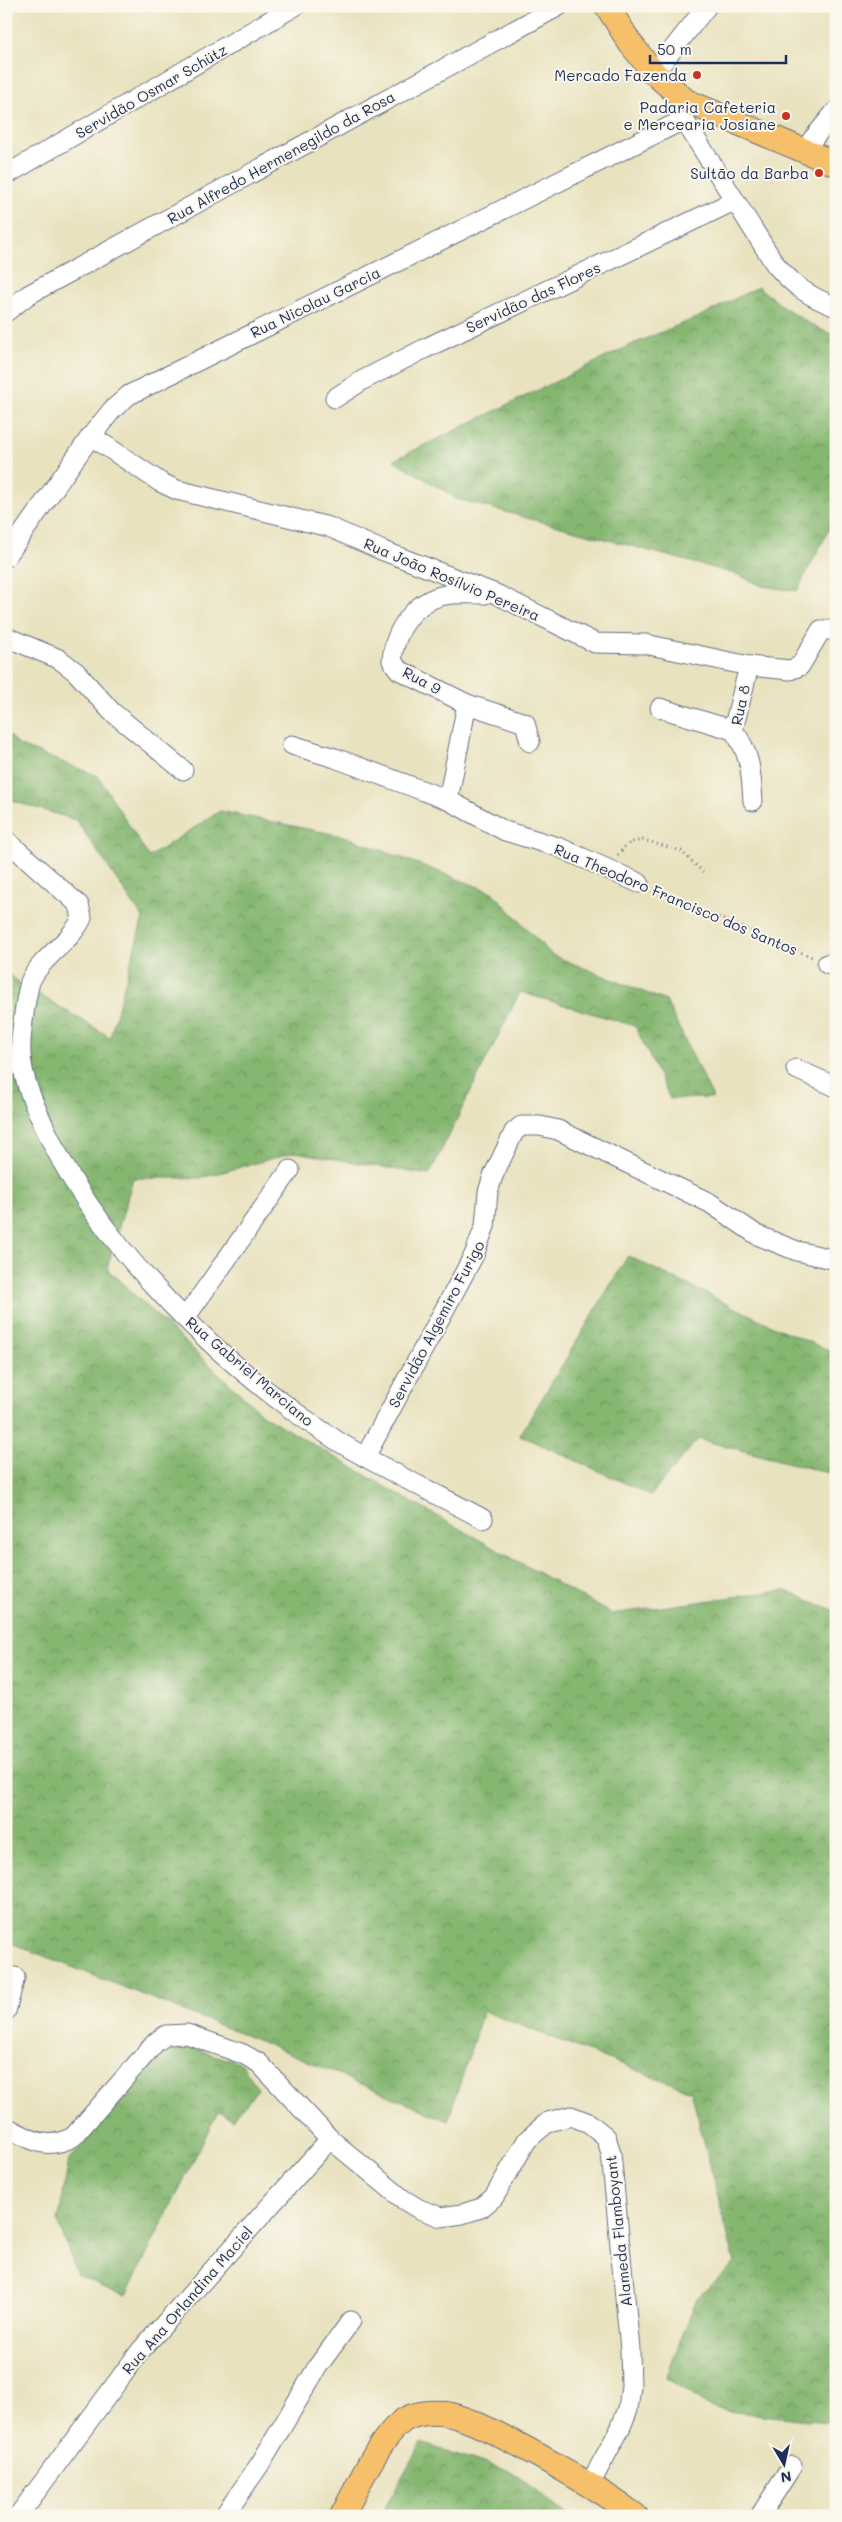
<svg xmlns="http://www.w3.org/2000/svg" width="842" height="2522" font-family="Mali,sans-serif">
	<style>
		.forest { fill: url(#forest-crowns); stroke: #507368 }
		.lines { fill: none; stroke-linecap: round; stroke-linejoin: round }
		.minor-casing { stroke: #636e80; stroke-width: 21 }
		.major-casing { stroke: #636e80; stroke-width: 26 }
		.path { stroke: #636e80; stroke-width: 3; stroke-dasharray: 1 4; stroke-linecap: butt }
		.minor { stroke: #fff; stroke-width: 19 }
		.major { stroke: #f6c06b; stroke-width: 24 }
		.poi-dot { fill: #c8321e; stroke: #fbf7ec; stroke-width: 2 }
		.labels { text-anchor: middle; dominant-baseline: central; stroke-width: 4; stroke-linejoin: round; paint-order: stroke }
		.poi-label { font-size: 15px; fill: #1b2f5e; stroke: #fbf7ec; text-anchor: end }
		.street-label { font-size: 15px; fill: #1b2f5e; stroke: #fbf7ec }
	</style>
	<defs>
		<pattern id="forest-crowns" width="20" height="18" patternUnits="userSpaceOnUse" patternTransform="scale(1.25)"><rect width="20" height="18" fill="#86b771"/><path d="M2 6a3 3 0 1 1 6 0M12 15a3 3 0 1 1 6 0" fill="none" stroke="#6d9560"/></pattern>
	</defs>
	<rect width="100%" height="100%" fill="#fbf7ec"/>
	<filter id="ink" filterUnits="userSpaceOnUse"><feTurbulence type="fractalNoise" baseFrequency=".02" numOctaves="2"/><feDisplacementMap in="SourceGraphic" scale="10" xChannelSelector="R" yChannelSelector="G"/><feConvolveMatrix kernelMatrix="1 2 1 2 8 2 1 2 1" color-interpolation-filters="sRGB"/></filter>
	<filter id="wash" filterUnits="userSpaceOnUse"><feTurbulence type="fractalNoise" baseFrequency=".0096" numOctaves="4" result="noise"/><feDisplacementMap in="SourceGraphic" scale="20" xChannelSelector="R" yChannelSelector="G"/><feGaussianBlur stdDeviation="1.12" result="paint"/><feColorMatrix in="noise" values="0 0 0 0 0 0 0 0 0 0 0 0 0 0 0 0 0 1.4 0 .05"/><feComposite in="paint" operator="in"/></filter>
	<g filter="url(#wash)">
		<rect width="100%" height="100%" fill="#e9e2bf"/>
		<g class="forest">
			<path d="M758,287C782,306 807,325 836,336V516L797,591L762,586L739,575L457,499L394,460L633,344L701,316Z"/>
			<path d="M6,732L18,745L98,776L149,857L220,811L347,837L492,892L552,955L666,1001L713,1098L670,1099L635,1026L520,992L429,1175L295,1152L201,1178H133L107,1269L263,1415L410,1501L612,1614L783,1590L836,1611V2423L716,2410L666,2378L697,2298L735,2263L691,2091L483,2011L448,2121L270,2045L6,1941V972L21,984L110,1037L143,918L76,820L6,799Z"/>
			<path d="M628,1256L775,1327L836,1354V1475L698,1439L651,1495L520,1435Z"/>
			<path d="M175,2042L242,2064L258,2089L233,2119L218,2111L126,2296L77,2275L58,2222L69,2160Z"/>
			<path d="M421,2443L512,2472L569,2516H380Z"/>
		</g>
	</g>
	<g filter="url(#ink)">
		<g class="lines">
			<g class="minor-casing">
				<g id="minor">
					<path d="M654,73L707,6"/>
					<path d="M679,112L775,264C795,287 808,296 836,307"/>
					<path d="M803,151L836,111"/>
					<path d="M6,175L295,6"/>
					<path d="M6,312L28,295L559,6"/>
					<path d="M335,398L363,380L424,349L734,201"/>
					<path d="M91,436L160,482L177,490L329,527L381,550L496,594L595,643L645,644L749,666L790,670L800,666L821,630H836"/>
					<path d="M6,557L91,436L112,410L129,395L673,125L685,121"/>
					<path d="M6,637L59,659L76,672L111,711L183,770"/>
					<path d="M749,666L733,730C751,754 751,772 753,801"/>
					<path d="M467,704L525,723L530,742"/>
					<path d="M660,708L733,730"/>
					<path d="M292,745L335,758L448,800L505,831L558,847L639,883"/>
					<path d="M448,800L467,704L399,670L392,661C394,631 414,601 445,595C458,593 472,594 485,594"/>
					<path d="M6,840L79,905L82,918C71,942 40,958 30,982C28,990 26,999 25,1007C23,1021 20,1039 21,1053C22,1079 34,1104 45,1128C100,1249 227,1371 339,1442C385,1470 435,1493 483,1519"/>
					<path d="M827,964L836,967"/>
					<path d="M796,1069L836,1087"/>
					<path d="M185,1318L290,1170"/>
					<path d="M365,1457L474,1255L485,1226L488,1192L493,1176L514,1132L521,1126H540L558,1130L710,1203L757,1235L797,1251L836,1260"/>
					<path d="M6,2011L15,1977"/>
					<path d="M6,2127C32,2140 45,2151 73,2137L155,2043L166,2035L187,2034L243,2054L259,2063L330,2139L404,2200L419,2209L441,2217L462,2214L481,2208L494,2197L527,2140L548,2122L571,2116L589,2123L606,2137L611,2153L630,2349L631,2386L628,2409L620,2429L590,2484"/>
					<path d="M18,2516L141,2350L330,2139"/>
					<path d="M224,2516L260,2464L318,2366L351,2321"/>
					<path d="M760,2516L792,2466"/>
				</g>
			</g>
			<g class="major-casing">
				<g id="major">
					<path d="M607,6L630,43L654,73L686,101L836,164"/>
					<path d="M342,2516C356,2490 380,2436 404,2420C413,2414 429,2412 441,2413C467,2417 491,2431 515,2443C557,2465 597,2488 636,2516"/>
				</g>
			</g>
			<g class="path">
				<path d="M618,855L624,847L632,842L644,840L681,851L703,872"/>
				<path d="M654,890L812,957"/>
				<path d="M832,947L836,939"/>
				<path d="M6,2265L10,2261"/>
			</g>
			<use href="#minor" class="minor"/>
			<use href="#major" class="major"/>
		</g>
	</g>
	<g class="poi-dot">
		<circle cx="697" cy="75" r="5"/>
		<circle cx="786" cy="116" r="5"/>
		<circle cx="819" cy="173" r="5"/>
	</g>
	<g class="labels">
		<g class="poi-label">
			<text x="687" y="75">Mercado Fazenda</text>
			<text x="776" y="107">Padaria Cafeteria<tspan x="776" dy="17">e Mercearia Josiane</tspan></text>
			<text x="809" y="173">Sultão da Barba</text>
		</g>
		<g class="street-label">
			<text transform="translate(151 91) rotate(-30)">Servidão Osmar Schütz</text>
			<text transform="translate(281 157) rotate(-29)">Rua Alfredo Hermenegildo da Rosa</text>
			<text transform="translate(533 297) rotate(-25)">Servidão das Flores</text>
			<text transform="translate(315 302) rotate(-26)">Rua Nicolau Garcia</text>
			<text transform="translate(452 579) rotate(23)">Rua João Rosílvio Pereira</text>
			<text transform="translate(422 680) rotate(28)">Rua 9</text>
			<text transform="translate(740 705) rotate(-78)">Rua 8</text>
			<text transform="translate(676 899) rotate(23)">Rua Theodoro Francisco dos Santos</text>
			<text transform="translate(436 1324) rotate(-62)">Servidão Algemiro Furigo</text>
			<text transform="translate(250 1371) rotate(40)">Rua Gabriel Marciano</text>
			<text transform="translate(618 2231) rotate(-96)">Alameda Flamboyant</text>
			<text transform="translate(187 2300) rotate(-49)">Rua Ana Orlandina Maciel</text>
		</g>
	</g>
	<rect width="842" height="2522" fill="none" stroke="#fbf7ec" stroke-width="25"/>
	<g transform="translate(784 2464) rotate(171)" stroke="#fbf7ec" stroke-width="4" paint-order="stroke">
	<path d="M0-4L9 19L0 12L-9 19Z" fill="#1b2f5e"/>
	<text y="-8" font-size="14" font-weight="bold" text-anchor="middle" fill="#1b2f5e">N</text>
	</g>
	<path d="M650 55v8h136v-8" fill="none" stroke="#1b2f5e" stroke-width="2.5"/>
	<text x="657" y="55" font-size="15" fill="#1b2f5e" stroke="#fbf7ec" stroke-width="4" paint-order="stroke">50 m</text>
</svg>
